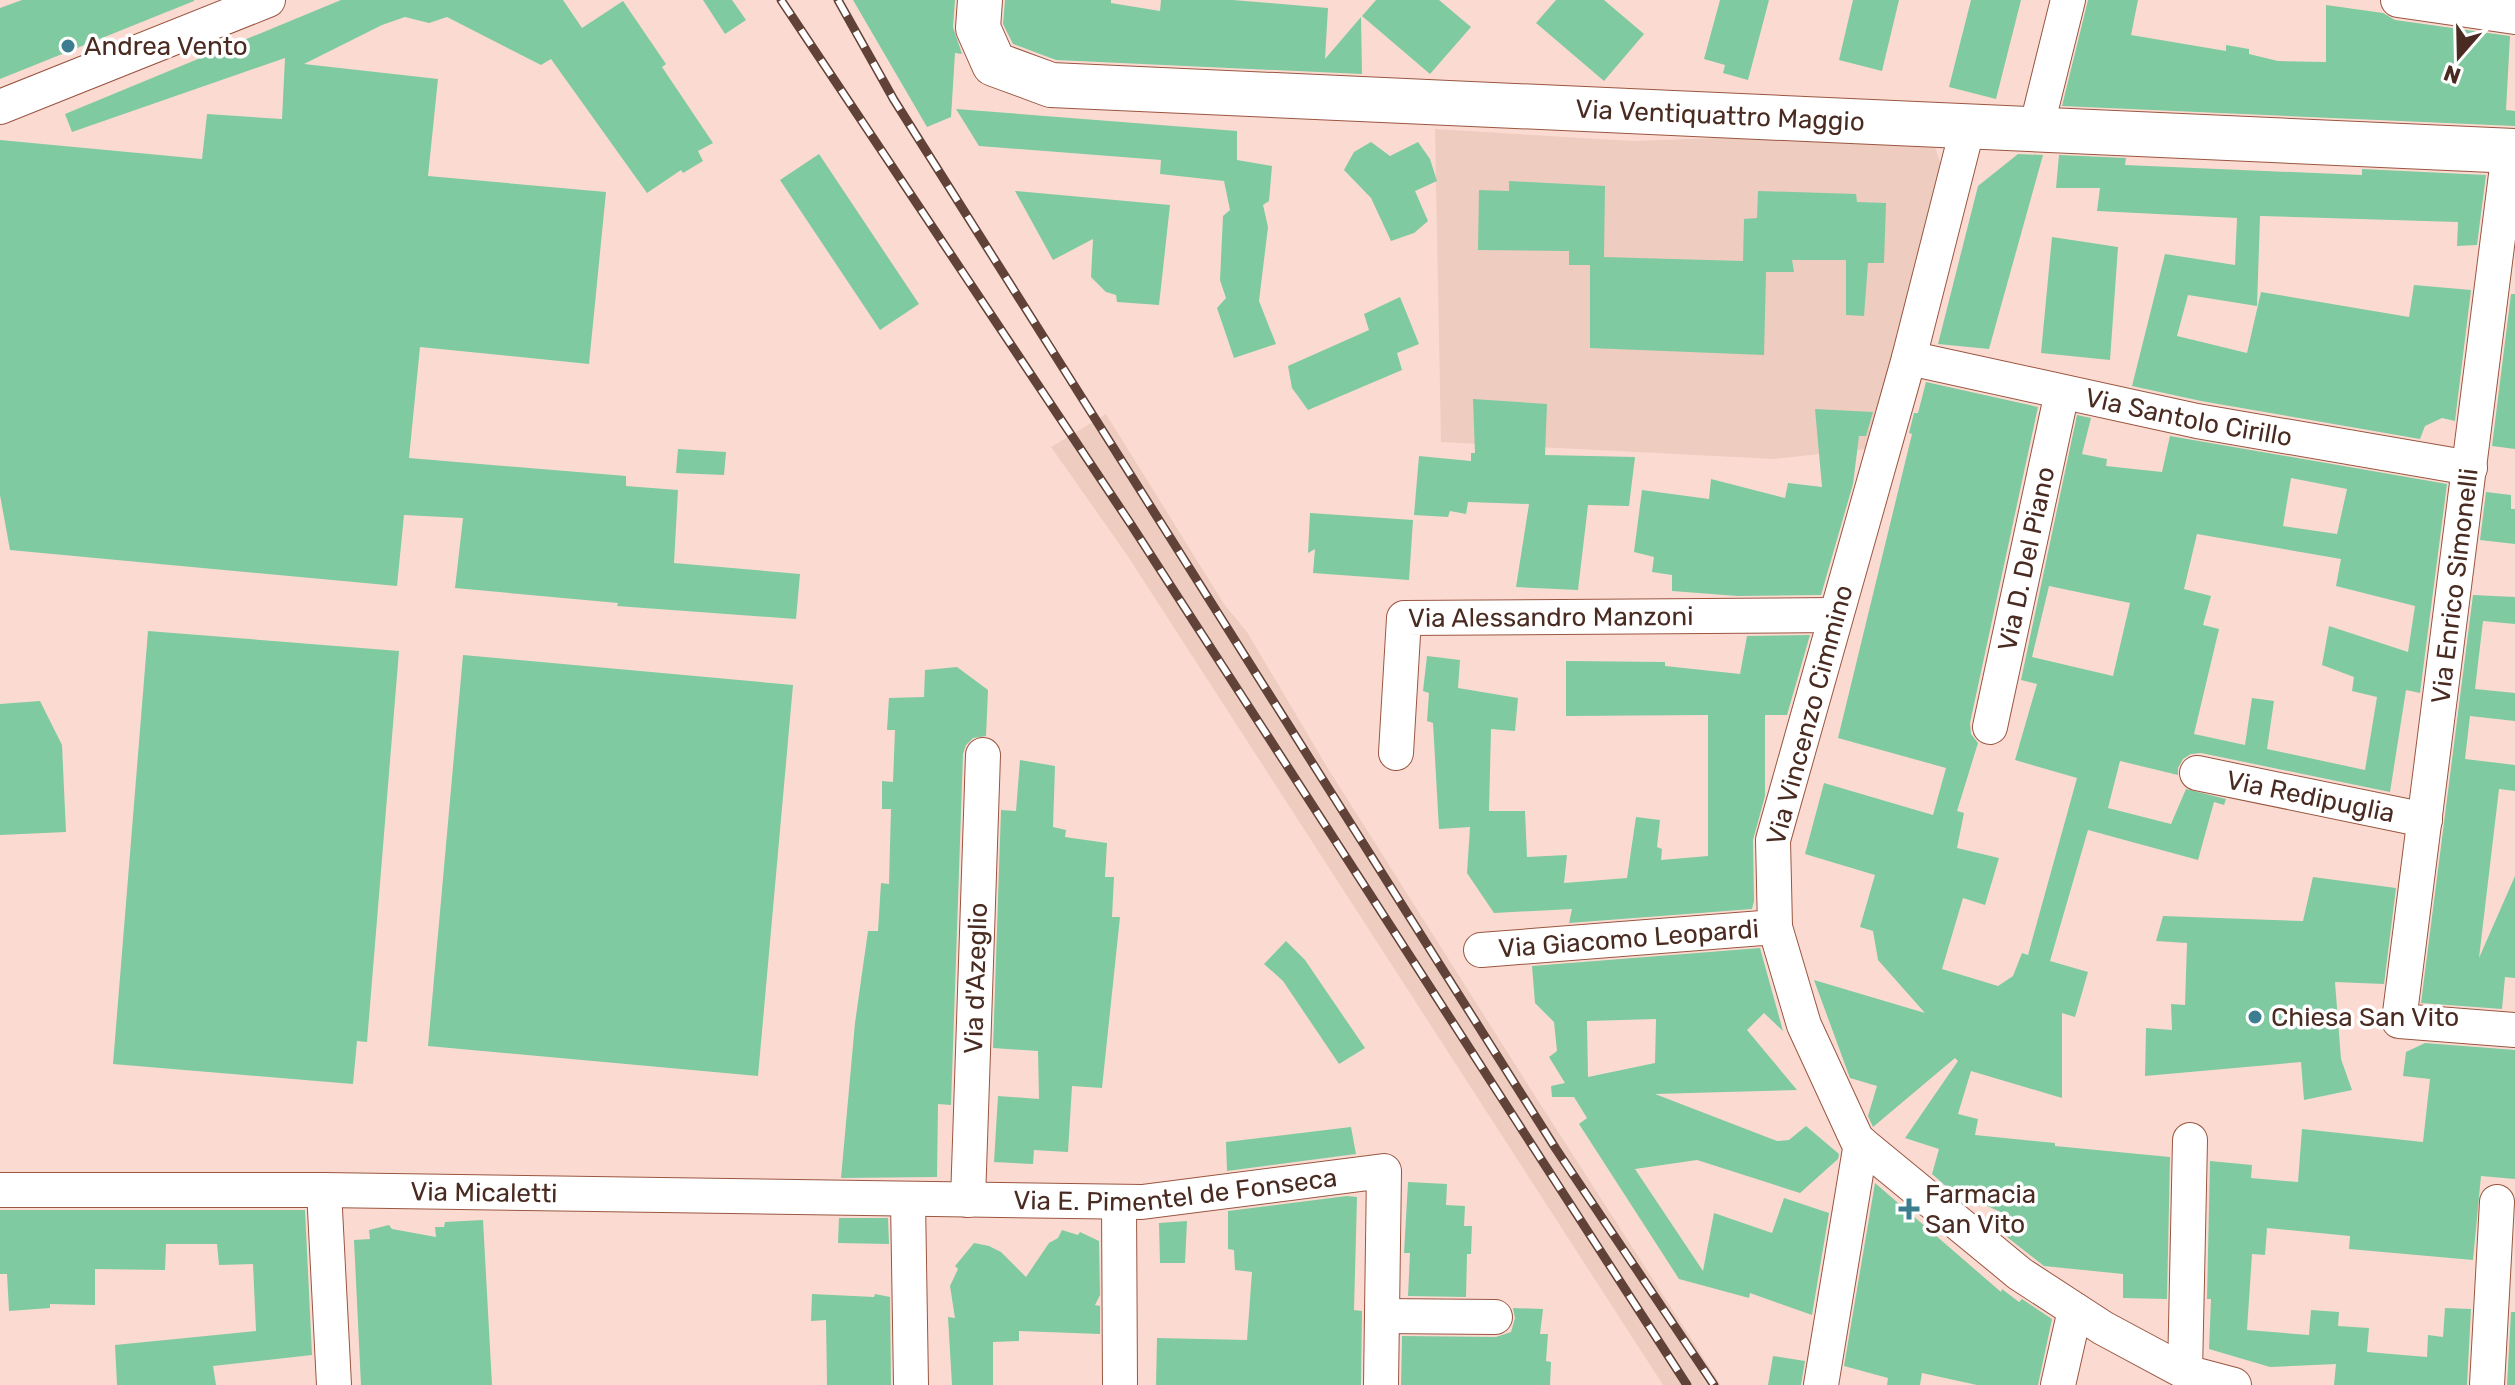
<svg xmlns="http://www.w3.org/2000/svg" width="2515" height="1385" font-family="Rubik,sans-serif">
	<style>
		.built { fill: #efccc0 }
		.building { fill: #7fcaa1; fill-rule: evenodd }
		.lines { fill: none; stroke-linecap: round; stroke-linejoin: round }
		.minor-casing { stroke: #9a5640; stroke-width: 36 }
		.tertiary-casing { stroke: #9a5640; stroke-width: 46 }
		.minor { stroke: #fff; stroke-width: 34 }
		.tertiary { stroke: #fff; stroke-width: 44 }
		.rail-casing { stroke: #614238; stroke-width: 9 }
		.rail { stroke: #fff; stroke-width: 6; stroke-dasharray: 18; stroke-linecap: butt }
		.poi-dot { fill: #3c7d8f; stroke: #fff; stroke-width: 3 }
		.labels { text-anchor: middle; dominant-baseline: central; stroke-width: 7; stroke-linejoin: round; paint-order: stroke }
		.poi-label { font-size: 26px; fill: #492b21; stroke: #fff; text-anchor: start }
		.street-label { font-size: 26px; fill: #492b21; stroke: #fff }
	</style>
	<rect width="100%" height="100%" fill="#fbdbd1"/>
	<g class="built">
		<path d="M1435,129L1633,141L1800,135L1934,144L1942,168L1866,449L1773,459L1441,442Z"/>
		<path d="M1106,414L1224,604L1247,632L1327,767L1535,1096L1721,1385H1663L1127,555L1051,447Z"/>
	</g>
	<g class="building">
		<path d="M22,0H194V1L0,79V8Z"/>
		<path d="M341,0H563L582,28L623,1L666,64L662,67L713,143L698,151L703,161L683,173L681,170L647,193L551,59L541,65L447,17L429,23L405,17L382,25L304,64L438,79L428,176L606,192L589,364L420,347L409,458L626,476V486L678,490L674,563L800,574L796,619L617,606L618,603L455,588L463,518L404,515L397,586L10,550L0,495V140L202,159L207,114L282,119L285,58L72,132L65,114Z"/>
		<path d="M703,0H732L746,20L725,34Z"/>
		<path d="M853,0H955L953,27L962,54L955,53L951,117L927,127Z"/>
		<path d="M1005,0H1111V3L1160,11L1161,0H1233L1328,8L1325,59L1361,17L1362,74L1056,60L1013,44L1003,24Z"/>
		<path d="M1376,0H1439L1471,27L1430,74L1362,16Z"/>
		<path d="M1556,0H1604L1644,34L1604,81L1536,23Z"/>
		<path d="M1720,0H1769L1748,80L1723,73L1725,65L1704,59Z"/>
		<path d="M1853,0H1899L1882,71L1839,60Z"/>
		<path d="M1971,0H2021L1996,99L1949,87Z"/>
		<path d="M2088,0H2138L2131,35L2226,51V45L2249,49V54L2278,61L2326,62V5L2383,13L2395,20L2510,36L2506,110L2515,111V126L2062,106Z"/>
		<path d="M956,109L1237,131V160L1272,166L1269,201L1263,205L1268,227L1259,301L1276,344L1234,358L1217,308L1226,298L1220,280L1223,216L1230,210L1224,181L1160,174L1161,160L979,146Z"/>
		<path d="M1371,142L1390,156L1418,142L1430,159L1437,181L1415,191L1428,221L1414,233L1391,241L1371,198L1344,170L1354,152Z"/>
		<path d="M819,154L919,304L880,330L780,180Z"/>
		<path d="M2018,154L2043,155L1989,349L1938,344L1978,186Z"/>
		<path d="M2059,155L2126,158L2125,165L2362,175V169L2486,175L2477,245L2457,246L2458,222L2260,216L2257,306L2188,295L2177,336L2247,353L2261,292L2409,317L2414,285L2471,290L2455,421L2442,418L2425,426L2420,439L2201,401L2132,386L2165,254L2235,265L2237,218L2097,211L2100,188H2056Z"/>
		<path d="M1509,181L1605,186L1604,257L1743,261L1744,219L1757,218L1758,191L1856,194L1857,202L1886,203L1884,263H1868L1864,316L1846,315V260H1792L1794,272H1766L1764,355L1590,348V265H1569V251L1478,250L1479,190L1509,191Z"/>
		<path d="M1015,191L1170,205L1159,305L1117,302L1116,295L1106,292L1091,277L1093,239L1053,260Z"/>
		<path d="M2052,237L2118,247L2110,360L2041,353Z"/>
		<path d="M2511,294H2515V449L2492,446Z"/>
		<path d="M1400,297L1419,344L1397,353L1402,370L1308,410L1292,388L1288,366L1369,330L1364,314Z"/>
		<path d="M1926,382L2038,407L1970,723L1971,734L1978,743L1957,811L1964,813L1957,848L1999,858L1985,905L1963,898L1942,969L1998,986L2013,976L2022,953L2028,955L2077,778L2015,760L2037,684L2021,680L2077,415L2091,418L2082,454L2107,459L2106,466L2162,472L2170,436L2447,484L2420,693L2406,690L2390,792L2201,753L2191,754L2183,759L2178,768V775L2120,761L2108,808L2171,824L2186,789L2226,799L2224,805L2214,802L2198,860L2088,830L2050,961L2088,972L2075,1017L2062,1013V1098L1971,1071L1958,1114L1978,1119L1975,1135L2055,1143V1146L2170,1157L2167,1299L2123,1298V1274L2044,1266L2007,1237L2009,1216L1948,1188L1932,1174L1939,1149L1905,1138L1958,1061L1955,1058L1873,1127L1868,1116L1877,1086L1850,1078L1814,980L1925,1013L1878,960L1873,931L1860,927L1875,875L1805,854L1824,783L1933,815L1946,768L1838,738L1912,434L1909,433L1914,413H1918ZM2291,478L2347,489L2337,534L2283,526ZM2197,534L2341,559L2336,586L2415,606L2408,652L2329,626L2322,665L2354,677L2352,691L2377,697L2365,770L2267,749L2274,701L2252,698L2245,745L2194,734L2219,629L2203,625L2211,596L2184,589ZM2049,586L2130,603L2113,676L2032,657Z"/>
		<path d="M1473,399L1547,404L1545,455L1635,457L1629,506L1588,505L1578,590L1516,587L1529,504L1468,502L1466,514L1450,511L1448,517L1414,515L1419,456L1471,461V453H1475Z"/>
		<path d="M1815,409L1873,412L1866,436H1859L1853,484L1821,595L1738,596L1672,591V575L1652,572L1654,557L1634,552L1642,490L1709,499L1711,479L1785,498L1788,483L1822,487Z"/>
		<path d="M678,449L726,452L724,475L676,473Z"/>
		<path d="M2486,492L2511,495V509H2515V544L2480,540Z"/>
		<path d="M1310,513L1413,520L1409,580L1313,573L1315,549L1308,553Z"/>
		<path d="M2473,595L2515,597V624L2483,621L2475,689L2515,693V721L2470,716L2465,759L2515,765V791L2499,789L2479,958L2515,876V978L2505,977L2502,1009L2421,1003Z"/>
		<path d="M148,631L399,651L367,1042L357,1041L353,1084L113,1064Z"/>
		<path d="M1810,635L1787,715H1765V796L1753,840L1754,901L1752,909L1569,923L1572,909L1494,913L1467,873L1470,827L1439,829L1433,723L1427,721L1429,693L1423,691L1427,656L1460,660L1458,688L1518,698L1515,731L1491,729L1489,811H1525L1527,857L1567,855L1564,883L1627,878L1636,817L1660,820L1657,847L1662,849L1661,860L1708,856V715L1566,716V661L1665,662V666L1740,674L1747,636Z"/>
		<path d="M463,655L793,685L758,1076L428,1046Z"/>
		<path d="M957,667L988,690L986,736L973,738L966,745L963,754L951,1105L938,1104L937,1177L841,1178L855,1023L868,931H878L881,883L889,884L891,809H882V781L893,782L895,730H887L889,698L924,697L925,670Z"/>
		<path d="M40,701L62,745L66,832L0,835V704Z"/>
		<path d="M1020,760L1055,766L1053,827L1066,830L1065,837L1107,843L1105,877H1114L1112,917H1120L1102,1088L1072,1086L1068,1152L1034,1150L1033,1164L994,1162L998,1096L1039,1099L1038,1051L993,1048L1001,810L1016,811Z"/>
		<path d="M2313,877L2396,888L2384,984L2335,982L2341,1059L2352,1090L2304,1100L2301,1062L2145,1076L2146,1028L2172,1030L2171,1004L2185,1005L2187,943L2156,941L2163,916L2303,921Z"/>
		<path d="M1286,941L1305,960L1365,1048L1339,1064L1283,981L1264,964Z"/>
		<path d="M1760,948L1783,1031L1764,1013L1747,1030L1797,1090L1655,1094L1777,1141L1789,1140L1806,1126L1839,1154L1838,1159L1800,1193L1697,1160L1635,1169L1703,1271L1714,1213L1772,1233L1784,1198L1829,1213L1812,1315L1750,1293L1749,1298L1679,1279L1579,1124L1587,1118L1574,1097H1552L1551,1086L1565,1083L1549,1057L1557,1051L1554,1022L1535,1003L1532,966ZM1656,1019L1655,1063L1588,1077L1587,1021Z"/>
		<path d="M2425,1043L2515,1050V1179L2481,1176L2473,1260L2349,1249L2350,1236L2267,1228L2265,1255L2252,1254L2247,1330L2309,1335L2311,1310L2339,1312L2338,1326L2369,1328L2367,1352L2427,1357L2428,1335L2443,1337L2445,1308L2471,1309L2467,1385H2334L2336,1364L2270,1367L2209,1349L2211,1299H2207L2210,1161L2252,1165L2251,1178L2298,1182L2302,1129L2423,1142L2430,1079L2403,1076L2406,1052Z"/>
		<path d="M1351,1127L1356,1154L1227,1171L1226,1142Z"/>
		<path d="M1408,1182L1447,1184L1446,1205L1465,1206L1464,1226H1472L1471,1254H1467L1466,1297L1408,1296L1410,1253H1404Z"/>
		<path d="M1875,1183L2001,1292L2002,1289L2019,1302L2022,1299L2052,1319L2038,1385H1977L1922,1373L1920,1385H1887L1888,1378L1844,1366Z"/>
		<path d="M1347,1196L1357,1197L1354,1310L1362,1311L1361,1385H1156L1157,1338L1247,1340L1252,1272L1235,1270L1234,1250L1228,1249V1211Z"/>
		<path d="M0,1210H305L312,1355L213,1366L216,1385H117L115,1345L256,1331L253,1264L219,1265L217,1244H166L165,1270L95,1269V1305L50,1304V1308L9,1311L7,1274H0Z"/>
		<path d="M839,1218H888L889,1244L838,1243Z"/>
		<path d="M483,1220L492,1385H361L354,1240L370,1239L369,1230L389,1225L392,1229L436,1237L435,1227H444L445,1222Z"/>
		<path d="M1187,1221L1185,1263H1160L1159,1223Z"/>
		<path d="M1062,1230L1078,1235L1080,1232L1099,1241L1100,1295L1095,1305L1100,1306V1334L1019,1331V1341L993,1342V1385H952L948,1317L955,1318L950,1286L958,1269L955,1266L974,1243L989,1246L1001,1252L1026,1277L1049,1243L1058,1238Z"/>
		<path d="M812,1294L874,1297L875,1294L890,1297L891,1385H827L826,1320L811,1321Z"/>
		<path d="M1513,1308L1543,1309L1540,1334H1548L1546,1361L1551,1362L1550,1385H1401L1402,1336L1496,1337L1511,1332L1515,1318Z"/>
		<path d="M2511,1312H2515V1385H2507Z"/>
		<path d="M1773,1356L1805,1361L1801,1385H1768Z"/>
	</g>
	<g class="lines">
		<g class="minor-casing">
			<g id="minor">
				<path d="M2398,0L2515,17"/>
				<path d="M0,107L268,0"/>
				<path d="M1968,126L1909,358L1773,840L1775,927L1804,1025L1857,1140L2020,1274L2103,1328L2185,1372L2234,1385"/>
				<path d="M2036,129L2068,0"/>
				<path d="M2509,151L2399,1021L2515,1030"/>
				<path id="s1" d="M1909,358L2197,421L2470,468"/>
				<path id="s2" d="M1990,727L2062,392"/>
				<path id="s3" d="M1396,753L1404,618L1835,615"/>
				<path id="s4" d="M2197,773L2425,820"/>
				<path id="s5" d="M1481,950L1775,927"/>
				<path id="s6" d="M0,1190H324L1142,1202L1384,1171L1381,1385"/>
				<path d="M324,1190L334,1385"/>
				<path d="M908,1200L911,1385"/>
				<path id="s7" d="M968,1200L983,755"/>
				<path d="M1119,1202L1120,1385"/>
				<path d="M1382,1316L1495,1317"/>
				<path d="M2185,1372L2190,1140"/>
				<path d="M1821,1385L1861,1143"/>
				<path d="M2058,1385L2075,1310"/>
				<path d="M2487,1385L2497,1202"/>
			</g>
		</g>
		<g class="tertiary-casing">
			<g id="tertiary">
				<path id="s8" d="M980,0L978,28L994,64L1051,85L2515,151"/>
			</g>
		</g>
		<use href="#minor" class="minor"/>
		<use href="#tertiary" class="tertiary"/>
		<g class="rail-casing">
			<g id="rail">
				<path d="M781,0L1132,526L1687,1385"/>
				<path d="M838,0L894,100L1556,1149L1714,1385"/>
			</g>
		</g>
		<use href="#rail" class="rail"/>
	</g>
	<g class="poi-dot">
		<circle cx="68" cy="46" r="8"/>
		<circle cx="2255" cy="1017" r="8"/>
		<path d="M1905 1197h8v8h8v8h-8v8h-8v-8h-8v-8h8z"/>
	</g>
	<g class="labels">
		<g class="poi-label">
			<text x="84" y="46">Andrea Vento</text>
			<text x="2271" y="1017">Chiesa San Vito</text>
			<text x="1925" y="1194">Farmacia<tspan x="1925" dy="30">San Vito</tspan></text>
		</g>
		<g class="street-label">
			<text stroke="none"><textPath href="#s8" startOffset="798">Via Ventiquattro Maggio</textPath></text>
			<text stroke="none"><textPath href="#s1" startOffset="286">Via Santolo Cirillo</textPath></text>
			<text stroke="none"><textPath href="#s2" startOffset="172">Via D. Del Piano</textPath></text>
			<text transform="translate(2455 586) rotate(-83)">Via Enrico Simonelli</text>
			<text stroke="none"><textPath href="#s3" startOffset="282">Via Alessandro Manzoni</textPath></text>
			<text transform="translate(1810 715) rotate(-75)">Via Vincenzo Cimmino</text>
			<text stroke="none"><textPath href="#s4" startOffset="116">Via Redipuglia</textPath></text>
			<text stroke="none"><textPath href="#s5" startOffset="148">Via Giacomo Leopardi</textPath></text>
			<text stroke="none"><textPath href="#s7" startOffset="222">Via d'Azeglio</textPath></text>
			<text stroke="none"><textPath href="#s6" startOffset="1176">Via E. Pimentel de Fonseca</textPath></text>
			<text stroke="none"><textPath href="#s6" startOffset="484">Via Micaletti</textPath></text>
		</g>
	</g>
	<g transform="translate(2459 56) rotate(200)" stroke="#ffffff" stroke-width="6" paint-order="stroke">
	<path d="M0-6L14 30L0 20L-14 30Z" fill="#492b21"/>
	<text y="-12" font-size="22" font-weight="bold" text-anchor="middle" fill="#492b21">N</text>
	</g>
</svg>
